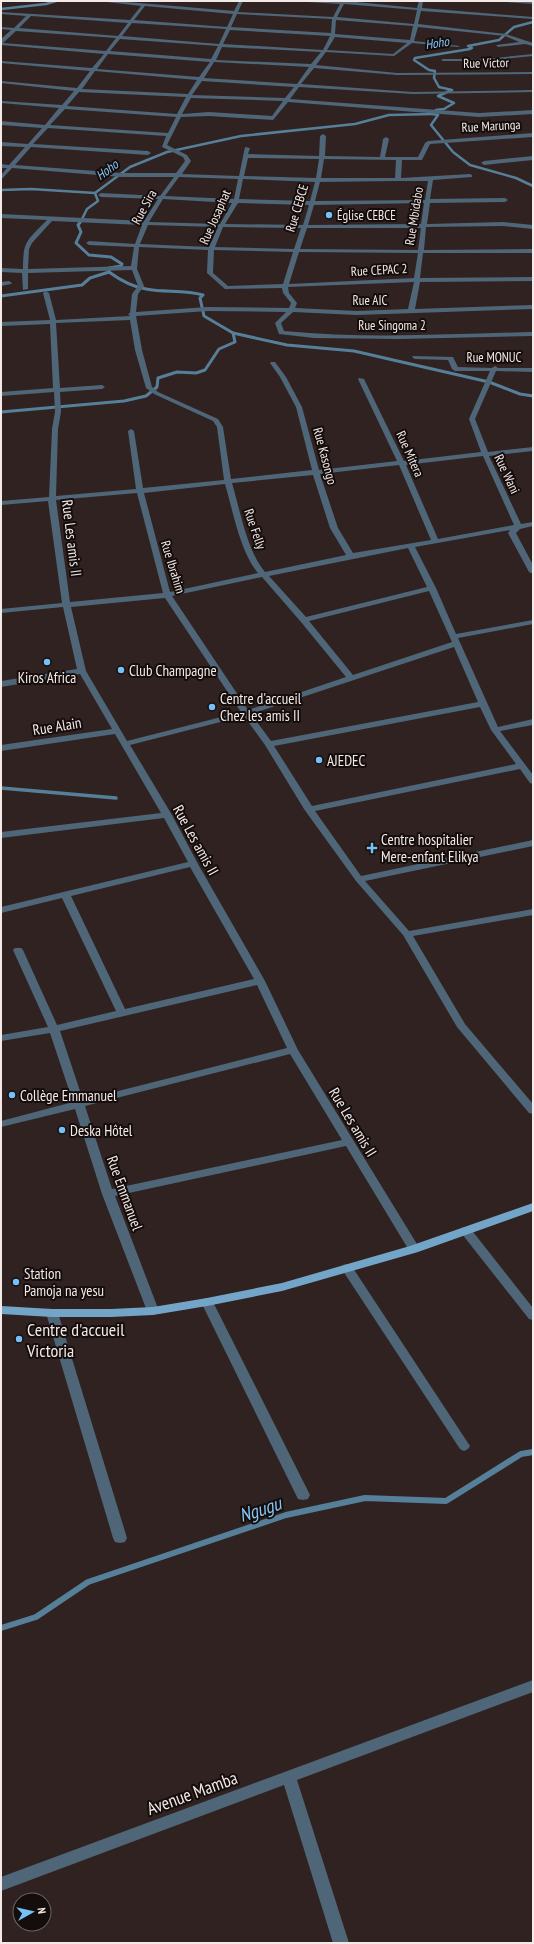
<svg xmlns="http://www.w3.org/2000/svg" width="534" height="1944" font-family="'PT Sans Narrow',sans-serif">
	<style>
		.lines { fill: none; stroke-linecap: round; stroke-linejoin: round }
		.stream-far3 { stroke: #567f99; stroke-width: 2.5 }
		.stream-far2 { stroke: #567f99; stroke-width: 3 }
		.stream-far1 { stroke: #567f99; stroke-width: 3.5 }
		.stream { stroke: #567f99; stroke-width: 6 }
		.street { fill: #4e6677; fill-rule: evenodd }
		.primary { fill: #73a5c9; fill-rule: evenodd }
		.poi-dot { fill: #75c0f6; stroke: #140d0c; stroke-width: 1.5 }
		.labels { text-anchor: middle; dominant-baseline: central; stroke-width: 4; stroke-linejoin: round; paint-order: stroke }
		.far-water-label { font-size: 13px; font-style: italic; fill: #85c6f6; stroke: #140d0c }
		.far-street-label { font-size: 13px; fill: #f3e9e7; stroke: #140d0c }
		.far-poi-label { font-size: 13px; fill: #f3e9e7; stroke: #140d0c; text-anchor: start }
		.street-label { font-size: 15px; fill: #f3e9e7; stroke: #140d0c }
		.poi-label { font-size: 15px; fill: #f3e9e7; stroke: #140d0c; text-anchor: start }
		.near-poi-label { font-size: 18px; fill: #f3e9e7; stroke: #140d0c; text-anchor: start }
		.near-street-label { font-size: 18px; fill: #f3e9e7; stroke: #140d0c }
		.near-water-label { font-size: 19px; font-style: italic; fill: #85c6f6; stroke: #140d0c }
	</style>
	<rect width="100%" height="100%" fill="#302220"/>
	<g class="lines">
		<g class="stream-far3">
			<path d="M1,9L46,4L56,1"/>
			<path d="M433,114L438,115L431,125L453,152L470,165L516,178L533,186"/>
			<path d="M1,190L31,189L95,193"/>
			<path d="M81,221L87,209L98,201L95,193L130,167L167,152L241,136L355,124L389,115L433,114L436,110L444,109L454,103L438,96L452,90L439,87L434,78L435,71L429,70L414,60L415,58L470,49L472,48L468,46L499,40L514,27L533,22"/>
		</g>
		<g class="stream-far2">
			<path d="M82,220L78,225L81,232L76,243L89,255L111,257L122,264L121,266L109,268V272C120,280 133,287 146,289C165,293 184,289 203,295L200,298L204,316L233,333L287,345L354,351L489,382L520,394L533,396"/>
			<path d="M1,296L82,285L90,278L109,272"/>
			<path d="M1,412L124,401L146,396L157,387L158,378L177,372L196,373L205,370L219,349L235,342L233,333"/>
		</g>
		<path class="stream-far1" d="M1,788L116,798"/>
		<path class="stream" d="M1,1628L36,1617L88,1582L286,1515L365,1498L446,1501L521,1454L533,1452"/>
		<g class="street">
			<path d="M98,1H115L234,11L239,1H243L238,12L333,17L340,4L292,1H346L417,8L419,1H423L422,8L533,17V19L421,11L418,24L506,34L533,43V46L525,44L498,47L496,45L519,42L505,36L418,27L414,41L460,46L458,47L412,43L394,56L326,52L316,65L397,73L533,72V74L397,75L314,68L301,84L413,92L533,90V92L413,94L299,87L290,99L479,113L533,110V114L479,117L288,102L273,120L209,116L181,117L167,145L187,155L191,161L182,174L239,176L245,147L250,148L248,154L319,156L320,136L323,134L326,136L325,156L380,157L383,139L386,137L389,139L385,157H418L425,143L428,141L533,133V137L430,144L422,160H402L401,178L470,174L472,175V177L433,180L430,199L505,198L508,200L505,202L430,203L427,224L503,222L533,225V229L503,226L426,227L424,250L533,249V253H423L420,278L533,277V281L420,282L415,309L533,305V309L357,315L293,312L281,323L284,331C366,339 450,334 533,332V336L399,339L314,338L279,334L275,323L286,312L208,311L136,316L142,350L152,387L158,392L218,419L223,427L231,479L312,470L296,407L280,377L270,363L271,362H275L286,377L302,407L319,470L397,461L358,379L359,378L364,379L404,461L481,452L469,419L490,371H455L452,369L448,360L415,359L412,357L413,356L453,357L458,367L492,368L495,366L498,368H533V372L496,371L475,419L488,452L533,447V451L489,456L521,524L533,522V526L520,529L516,533L533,565V574L529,572L508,533L510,530L415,547L436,588L456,634L533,620V624L458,638L498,727L533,719V725L500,731L533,775V784L530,783L520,769L315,811L361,876L533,840V846L365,881L409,931L533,909V915L413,936L465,1024L533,1104V1114L529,1113L457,1027L403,935L356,881L304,809L265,745L244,716L130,745L172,815L198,864L265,981L298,1050L420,1249L418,1252H410L346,1146L115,1196L159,1311L157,1314H149L147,1311L102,1194L75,1109L1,1127V1121L73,1102L50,1033L1,1041V1035L48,1027L13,950L15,948H21L23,950L57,1025L116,1011L62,898L1,913V907L188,862L164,818L1,838V832L161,813L115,734L1,751V745L112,729L80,674L1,687V681L77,669L63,607L1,613V609L62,603L48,501L1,505V501L49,497L52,429L55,412L54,392L1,396V392L53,388L50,324L1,326V322L50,320L43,293L46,291L49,293L56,320L130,316L128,314L130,313L132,294L138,286L132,270L28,273V289L23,290L22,273L1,272V268L23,269C23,240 27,241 47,220L1,218V214L144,221L158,199L101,197L98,195L101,193L160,196L174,177H122L12,168L1,180V175L7,168H1V164L9,165L25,147L1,146V142L28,144L42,128L1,125V121L45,125L59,108L1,103V101L62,105L74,91L1,83V81L77,88L90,71L1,63V61L92,68L104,54L1,45V39L11,30L1,29V27L14,28L26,16L1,14V12L130,20L141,6ZM344,4L417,10L414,24L337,17ZM145,6L233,14L227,27L134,20ZM237,14L332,19L331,33L231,27ZM31,16L128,23L118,36L19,28ZM336,20L413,26L410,40L335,34ZM132,23L226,29L219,44L122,36ZM230,30L330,36L323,50L223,44ZM16,31L116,38L106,51L3,43ZM335,37L407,43L393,54L327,50ZM120,39L218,46L211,59L110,51ZM222,47L321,52L311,64L216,60ZM108,54L210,62L199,77L97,69ZM214,62L309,67L297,84L204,78ZM95,71L197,80L188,94L82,89ZM202,81L294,87L285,98L192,95ZM79,92L186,97L177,114L67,106ZM191,98L283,101L272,116L209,112L182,114ZM65,109L176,117L168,133L50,125ZM48,128L166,136L162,147L183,157L185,161L176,173H122L15,165L31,147L148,155L151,153L148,151L33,144ZM248,158L319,159L316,178L244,176ZM324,159L396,160L395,178H321ZM179,177L238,179L234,199L165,196ZM243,179L315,182L310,201L239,199ZM396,181H428L425,200L315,201L320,182ZM163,199L232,203L220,224L149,222ZM238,203L309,205L303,225L225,224ZM424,203L421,224L308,225L314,205ZM52,221L142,225L135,244L89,241L86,243L89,245L134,247L131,266L28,269L29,249L32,243ZM148,225L218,227L209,247L140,244ZM223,227L301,228L294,249L215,247ZM307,228H421L418,250L300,249ZM139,247L208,250L207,273L225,289L282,288L283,293L291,303L289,308L208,307L136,312L138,294L144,286L137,269ZM214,250L293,252L283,284L228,286L213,273ZM299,252L418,253L414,278L289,284ZM414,282L408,309L357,311L295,308L297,303L289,293L288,287ZM130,320L135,350L146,388L154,394L213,421L217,427L224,480L143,488L134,431L131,429L128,431L136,489L56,496L58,429L61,412L60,392L102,389L105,387L102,385L60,388L56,323ZM483,456L514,525L438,539L406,465ZM399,465L431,540L353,553L338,528L320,474ZM313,475L330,528L346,555L265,572C247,551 240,510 232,483ZM225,484C233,511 240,552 258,573L170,592L144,493ZM137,493L163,593L70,602L56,500ZM408,548L427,587L306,617L269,576ZM262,577L301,622L346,677L248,710L172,596ZM429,591L452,642L353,675L309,621ZM165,598L241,712L127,741L86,671L71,607ZM454,647L478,702L271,741L251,714ZM480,707L491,730L516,764L312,806L274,746ZM190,867L254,979L125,1009L71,896ZM257,985L287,1048L83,1100L60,1031ZM290,1054L342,1140L112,1189L85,1106Z"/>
			<path d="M504,1L533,2V4L506,2Z"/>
			<path d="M533,54V56L485,61H443L441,60L443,59H485Z"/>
			<path d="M533,156V160L484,165L481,163L484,161Z"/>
			<path d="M9,281L12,283L11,284L1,286V282Z"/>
			<path d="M466,1227L470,1228L533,1308V1320L529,1319L462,1234L460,1231L462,1228Z"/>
			<path d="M347,1264L351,1265L468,1443L470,1446L468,1449L464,1451L460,1449L343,1271L341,1268L343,1265Z"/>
			<path d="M207,1298L211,1299L213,1302L310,1495L308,1499L303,1500L298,1499L296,1495L201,1302L203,1299Z"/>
			<path d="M52,1309L56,1310L58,1313L127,1538L125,1542L120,1543L115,1542L113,1538L46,1313L48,1310Z"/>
			<path d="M533,1680V1692L297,1780L349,1943H333L284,1785L1,1891V1877Z"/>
		</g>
		<path class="primary" d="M533,1203V1211L418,1252L282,1291L207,1306L153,1315L111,1317H52L1,1314V1306L52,1309H111L153,1307L207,1298L282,1283L410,1246Z"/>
	</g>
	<g class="poi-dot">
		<circle cx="329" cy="215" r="4"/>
		<circle cx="47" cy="662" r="4"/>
		<circle cx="121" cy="670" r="4"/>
		<circle cx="212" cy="707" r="4"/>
		<circle cx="319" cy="760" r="4"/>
		<path d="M370 842h4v4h4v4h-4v4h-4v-4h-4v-4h4z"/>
		<circle cx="12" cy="1095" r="4"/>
		<circle cx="62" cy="1130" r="4"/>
		<circle cx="16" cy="1282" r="4"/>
		<circle cx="19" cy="1339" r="4"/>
	</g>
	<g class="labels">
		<g class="far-water-label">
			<text transform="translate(437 43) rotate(-9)">Hoho</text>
			<text transform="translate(107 170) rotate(-37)">Hoho</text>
		</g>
		<g class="far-street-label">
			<text transform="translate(486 63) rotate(-1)">Rue Victor</text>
			<text transform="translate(491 126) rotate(-3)">Rue Marunga</text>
			<text transform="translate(144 207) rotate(-61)">Rue Sira</text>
			<text transform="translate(297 208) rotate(-73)">Rue CEBCE</text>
			<text transform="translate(414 216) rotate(-81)">Rue Mbidabo</text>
			<text transform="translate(215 217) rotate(-66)">Rue Josaphat</text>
			<text transform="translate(379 270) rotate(-3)">Rue CEPAC 2</text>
			<text x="370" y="300">Rue AIC</text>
			<text x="392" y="325">Rue Singoma 2</text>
			<text x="494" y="357">Rue MONUC</text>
			<text transform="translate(410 454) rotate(66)">Rue Mitera</text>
			<text transform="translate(325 456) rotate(75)">Rue Kasongo</text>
			<text transform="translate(507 474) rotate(65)">Rue Wani</text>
			<text transform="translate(255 529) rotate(71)">Rue Felly</text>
			<text transform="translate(173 567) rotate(73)">Rue Ibrahim</text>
		</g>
		<g class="far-poi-label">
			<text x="337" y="215">Église CEBCE</text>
		</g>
		<g class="street-label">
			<text transform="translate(72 538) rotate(83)">Rue Les amis II</text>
			<text transform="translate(57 726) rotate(-9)">Rue Alain</text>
			<text transform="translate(196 840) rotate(61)">Rue Les amis II</text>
			<text transform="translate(353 1122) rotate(59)">Rue Les amis II</text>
			<text transform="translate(125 1193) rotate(70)">Rue Emmanuel</text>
		</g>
		<g class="poi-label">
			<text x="129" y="670">Club Champagne</text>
			<text x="47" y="677" text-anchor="middle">Kiros Africa</text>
			<text x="220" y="698">Centre d'accueil<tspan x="220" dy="17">Chez les amis II</tspan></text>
			<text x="327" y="760">AJEDEC</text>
			<text x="381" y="839">Centre hospitalier<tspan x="381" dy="17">Mere-enfant Elikya</tspan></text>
			<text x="20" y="1095">Collège Emmanuel</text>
			<text x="70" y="1130">Deska Hôtel</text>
			<text x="24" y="1273">Station<tspan x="24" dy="17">Pamoja na yesu</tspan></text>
		</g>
		<g class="near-poi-label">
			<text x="27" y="1329">Centre d'accueil<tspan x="27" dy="21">Victoria</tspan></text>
		</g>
		<g class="near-street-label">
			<text transform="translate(192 1793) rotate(-20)">Avenue Mamba</text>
		</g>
		<g class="near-water-label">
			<text transform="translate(260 1509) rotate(-18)">Ngugu</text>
		</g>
	</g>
	<rect width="534" height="1944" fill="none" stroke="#f3e9e7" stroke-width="4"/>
	<g transform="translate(32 1912) rotate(82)"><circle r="19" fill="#140d0c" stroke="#6d6564"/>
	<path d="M0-3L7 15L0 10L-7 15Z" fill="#75c0f6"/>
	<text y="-6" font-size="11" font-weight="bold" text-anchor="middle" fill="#f3e9e7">N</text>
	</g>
</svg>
